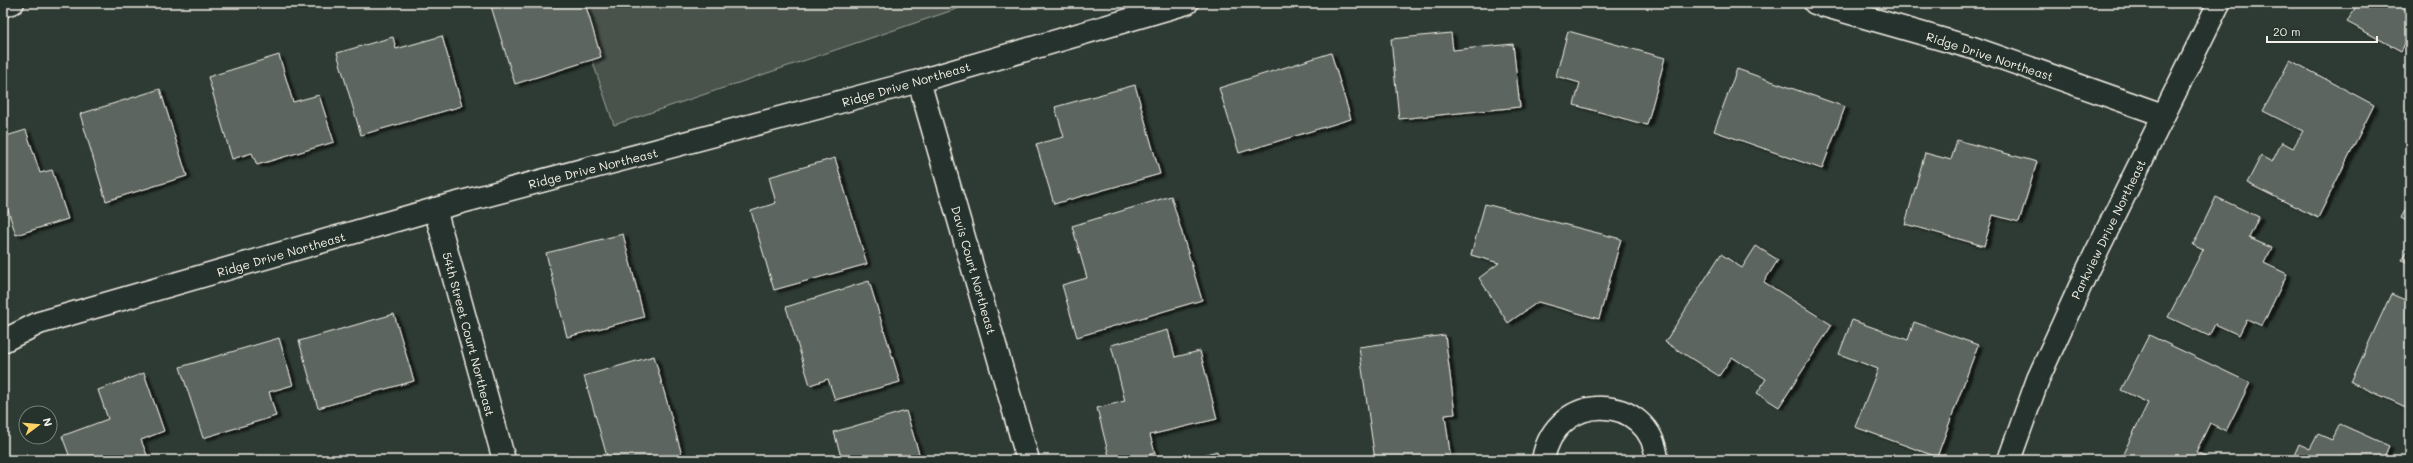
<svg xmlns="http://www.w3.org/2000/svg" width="2413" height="463" font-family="Mali,sans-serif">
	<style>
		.green { fill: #48524c; stroke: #9ea29a }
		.building { fill: #5c655e; stroke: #f4f1e8; filter: url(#shadow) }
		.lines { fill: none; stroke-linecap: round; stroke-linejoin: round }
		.service-casing { stroke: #f4f1e8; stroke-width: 23 }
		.minor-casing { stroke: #f4f1e8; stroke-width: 25 }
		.service { stroke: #26332d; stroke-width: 20 }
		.minor { stroke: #26332d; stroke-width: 22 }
		.labels { text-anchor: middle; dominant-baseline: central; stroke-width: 3.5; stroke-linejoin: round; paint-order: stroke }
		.street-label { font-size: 12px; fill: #f4f1e8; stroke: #26332d }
	</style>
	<defs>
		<filter id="shadow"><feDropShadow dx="4.5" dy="2.5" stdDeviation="1" flood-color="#0009"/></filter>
	</defs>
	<rect width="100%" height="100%" fill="#2e3b34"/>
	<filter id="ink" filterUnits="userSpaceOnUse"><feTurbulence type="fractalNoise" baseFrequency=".025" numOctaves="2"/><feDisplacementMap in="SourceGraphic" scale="8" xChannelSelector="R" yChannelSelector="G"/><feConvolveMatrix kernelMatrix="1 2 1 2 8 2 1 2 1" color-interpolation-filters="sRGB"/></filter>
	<g filter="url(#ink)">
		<path class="green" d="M573,3H974L614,125Z"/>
		<g class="building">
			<path d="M490,3H585L601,57L515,84Z"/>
			<path d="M2358,3H2410V35L2401,51L2347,22Z"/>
			<path d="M1568,31L1665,58L1647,125L1574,105L1580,83L1556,76Z"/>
			<path d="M1451,33L1453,50L1513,44L1520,107L1399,119L1391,39Z"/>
			<path d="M442,36L462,106L361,135L337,53L393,37L396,49Z"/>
			<path d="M1331,53L1351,119L1239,153L1219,88Z"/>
			<path d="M279,55L293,102L319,95L334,142L257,165L252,153L232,159L208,77Z"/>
			<path d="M2290,60L2374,105L2318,218L2247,183L2261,156L2272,162L2282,142L2293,148L2303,131L2263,111Z"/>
			<path d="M1737,69L1845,107L1822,169L1714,131Z"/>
			<path d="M1135,85L1160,174L1054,204L1036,144L1064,137L1055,107Z"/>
			<path d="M160,89L187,176L106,201L80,114Z"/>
			<path d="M26,130L40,173L52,170L68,219L16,235L3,195V137Z"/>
			<path d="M1957,140L2037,162L2019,222L1993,215L1984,246L1905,224L1925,153L1951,160Z"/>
			<path d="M835,158L867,264L774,290L751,211L776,203L769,177Z"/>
			<path d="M1171,196L1202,300L1077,337L1062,285L1087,278L1072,226Z"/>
			<path d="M2216,197L2259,217L2249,238L2272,248L2264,263L2287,274L2262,326L2247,319L2239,335L2215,324L2209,336L2168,317L2203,250L2193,245Z"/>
			<path d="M2410,201V223L2401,218Z"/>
			<path d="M1485,204L1621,239L1599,319L1538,302L1508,323L1479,278L1499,263L1471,255Z"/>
			<path d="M623,234L644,317L567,337L546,253Z"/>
			<path d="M1756,246L1778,260L1764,282L1832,325L1779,407L1757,393L1766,379L1732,357L1719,376L1665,342L1721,254L1742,268Z"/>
			<path d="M2410,246V264L2402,260Z"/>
			<path d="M869,281L900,382L835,400L828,379L810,385L786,307Z"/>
			<path d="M2391,294L2410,302V409L2351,382Z"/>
			<path d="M394,314L414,381L318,408L299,341Z"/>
			<path d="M1852,320L1908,340L1914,322L1978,345L1937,457L1855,427L1878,369L1839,354Z"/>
			<path d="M1168,330L1175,357L1200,351L1217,419L1150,435L1155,453L1126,460H1110L1097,408L1125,401L1111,345Z"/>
			<path d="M1445,335L1455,414L1445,415L1451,460H1375L1359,347Z"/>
			<path d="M2149,335L2250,383L2226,431L2210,423L2196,452L2214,460H2126L2121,458L2148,403L2121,390Z"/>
			<path d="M279,338L293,385L269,392L276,416L203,438L180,367Z"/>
			<path d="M654,356L682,455L663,460H608L584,376Z"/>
			<path d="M144,373L164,431L141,440L149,460H71L62,436L108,419L98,390Z"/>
			<path d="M906,411L921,460H842L834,432Z"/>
			<path d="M2340,424L2389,446L2383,460H2292L2299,444L2310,449L2318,434L2332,440Z"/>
			<path d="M1217,451L1219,460H1185Z"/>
		</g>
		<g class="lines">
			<g class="service-casing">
				<path id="service" d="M3,7L14,3"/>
			</g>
			<g class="minor-casing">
				<g id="minor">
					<path d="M1815,3L1973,48L2163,115"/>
					<path d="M919,81L1028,460"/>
					<path d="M435,209L504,460"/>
					<path d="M3,341L39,323L435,209L919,81L1187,3"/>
					<path d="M1543,460C1555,389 1651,392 1657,460"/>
					<path d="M2009,460L2038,379L2087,271L2219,3"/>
				</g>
			</g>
			<use href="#service" class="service"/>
			<use href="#minor" class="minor"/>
		</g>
	</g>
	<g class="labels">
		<g class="street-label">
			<text transform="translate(1990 56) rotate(18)">Ridge Drive Northeast</text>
			<text transform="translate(906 84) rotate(-16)">Ridge Drive Northeast</text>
			<text transform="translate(593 168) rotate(-14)">Ridge Drive Northeast</text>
			<text transform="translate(2108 229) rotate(-64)">Parkview Drive Northeast</text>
			<text transform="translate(281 254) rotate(-16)">Ridge Drive Northeast</text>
			<text transform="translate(974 270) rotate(74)">Davis Court Northeast</text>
			<text transform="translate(469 334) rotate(75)">54th Street Court Northeast</text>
		</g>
	</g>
	<rect width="2413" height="463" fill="none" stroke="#26332d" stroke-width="16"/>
	<rect x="8" y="8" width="2397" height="447" fill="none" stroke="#f4f1e8" stroke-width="1.5" filter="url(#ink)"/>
	<g transform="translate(38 425) rotate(74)"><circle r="19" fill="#26332d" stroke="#787f78"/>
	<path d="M0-3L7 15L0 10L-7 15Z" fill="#ffd166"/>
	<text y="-6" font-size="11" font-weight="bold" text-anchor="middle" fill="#f4f1e8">N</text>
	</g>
	<path d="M2267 36v6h110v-6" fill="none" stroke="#f4f1e8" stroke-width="2"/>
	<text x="2273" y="36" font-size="12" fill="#f4f1e8" stroke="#26332d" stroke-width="3" paint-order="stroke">20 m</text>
</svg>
